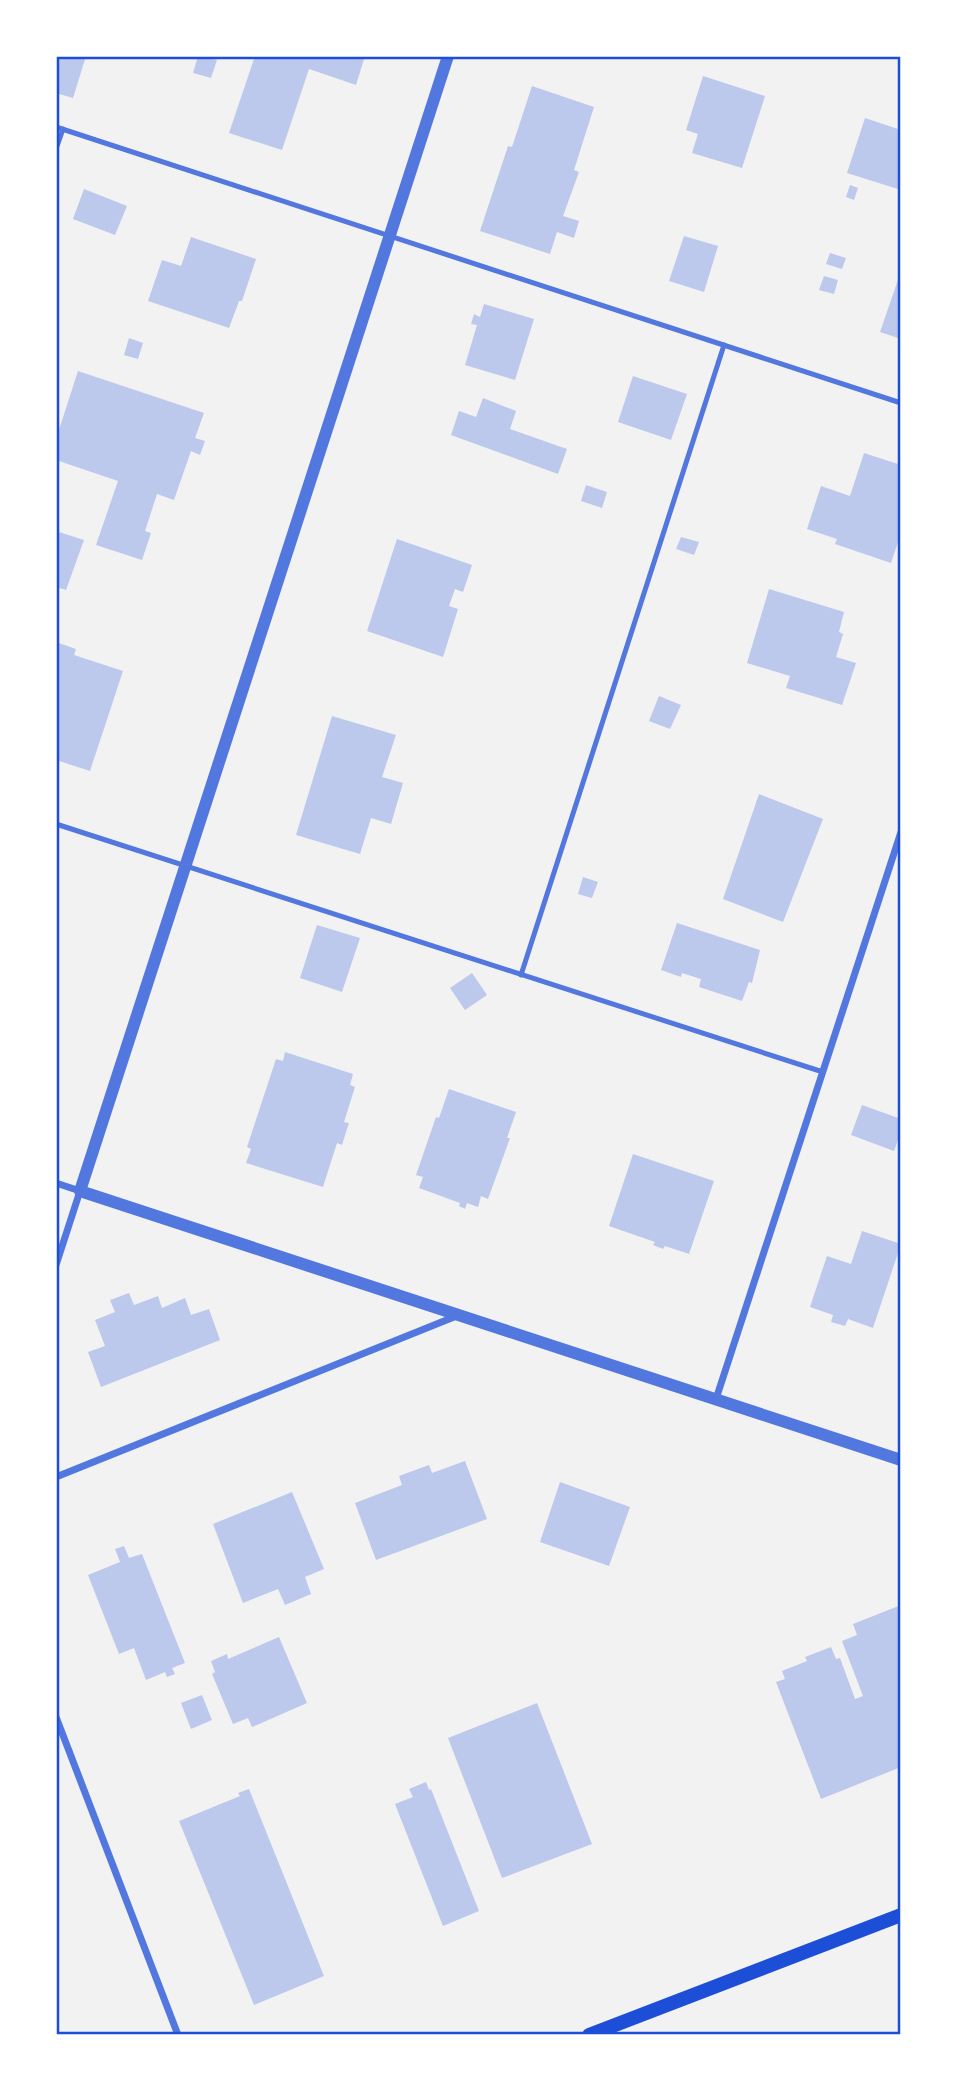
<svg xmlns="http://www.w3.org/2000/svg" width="957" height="2091" font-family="'Roboto Serif',serif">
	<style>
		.building { fill: #bdc9ec }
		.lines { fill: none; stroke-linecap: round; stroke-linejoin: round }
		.service { stroke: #5277de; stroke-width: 5 }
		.minor { stroke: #5277de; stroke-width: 7 }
		.tertiary { stroke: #5277de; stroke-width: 12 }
		.secondary { stroke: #1d4ed8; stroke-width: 14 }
		.neatline { fill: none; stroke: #1d4ed8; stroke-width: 2.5 }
	</style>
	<rect width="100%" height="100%" fill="#f2f2f2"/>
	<g class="building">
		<path d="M56,56H86L73,98L56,93Z"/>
		<path d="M198,56L217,60L211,78L193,73Z"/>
		<path d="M255,56H365L356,85L309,69L282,150L229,133Z"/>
		<path d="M703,76L765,96L742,168L692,153L698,134L686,130Z"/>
		<path d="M532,86L594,107L574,170L579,172L563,216L579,221L574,238L557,232L550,254L480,231L508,146L512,147Z"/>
		<path d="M865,118L901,130V190L847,173Z"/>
		<path d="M850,185L858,188L854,200L846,197Z"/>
		<path d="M84,189L127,206L115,235L73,219Z"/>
		<path d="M684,236L718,246L704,292L669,281Z"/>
		<path d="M191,237L256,259L242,301H239L229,328L148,301L162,260L181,266Z"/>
		<path d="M830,253L846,258L842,269L826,264Z"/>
		<path d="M901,271V339L880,332Z"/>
		<path d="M824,276L838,280L834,294L819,290Z"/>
		<path d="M484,304L534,319L515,380L465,365L477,325L471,324L474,314L480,317Z"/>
		<path d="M129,338L143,343L138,359L124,355Z"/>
		<path d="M78,371L204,413L195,438L205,441L200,455L191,451L174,500L157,494L145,531L151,533L142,560L96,545L118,481L56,460V439Z"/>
		<path d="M633,376L687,394L671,440L618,422Z"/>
		<path d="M483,398L516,411L510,429L567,449L558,474L451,435L459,411L476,417Z"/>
		<path d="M864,453L901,465V533L891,563L835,544L837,539L807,529L821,486L850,496Z"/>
		<path d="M586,485L607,492L602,508L581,501Z"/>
		<path d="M56,531L84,540L66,590L56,587Z"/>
		<path d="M681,537L699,542L694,555L676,549Z"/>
		<path d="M397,539L472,565L463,592L455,589L449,606L458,609L443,657L367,631Z"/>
		<path d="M769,589L844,612L839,632L843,634L836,657L856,663L842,705L786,688L790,676L747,663Z"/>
		<path d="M56,642L76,649L74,655L123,671L90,771L56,760Z"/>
		<path d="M659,696L681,705L670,729L649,721Z"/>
		<path d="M332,716L396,735L382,777L403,783L391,824L371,818L360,854L296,835Z"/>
		<path d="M759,794L823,819L783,922L723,899Z"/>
		<path d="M583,877L598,882L592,898L578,894Z"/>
		<path d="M677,923L760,950L752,983L749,982L742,1001L699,987L701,979L682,973L681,977L661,970Z"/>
		<path d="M317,925L360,938L342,992L300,978Z"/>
		<path d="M472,973L487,995L465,1010L450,988Z"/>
		<path d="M285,1052L353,1074L350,1085L355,1087L344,1122L349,1123L347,1129L342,1145L337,1143L323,1187L246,1163L251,1149L247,1147L276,1059L283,1061Z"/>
		<path d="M449,1089L516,1112L507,1138H510L488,1199L481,1196L478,1207L467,1203L465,1209L459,1206L460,1203L419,1188L423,1177L416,1175L436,1117L439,1118Z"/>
		<path d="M862,1105L901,1119V1132L894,1151L851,1135Z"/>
		<path d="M633,1154L714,1181L689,1254L665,1246L663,1249L653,1245L655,1242L609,1226Z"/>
		<path d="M862,1231L901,1244L873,1328L848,1319L845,1326L831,1322L833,1315L810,1307L827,1256L851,1264Z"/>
		<path d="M129,1293L134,1305L158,1296L162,1308L185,1298L191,1315L209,1309L220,1340L101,1387L88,1352L105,1346L95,1320L115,1312L110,1300Z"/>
		<path d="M465,1461L487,1519L376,1560L355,1503L402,1485L399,1476L429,1465L432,1473Z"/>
		<path d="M560,1482L630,1507L609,1566L540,1542Z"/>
		<path d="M292,1492L324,1569L305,1577L311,1594L285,1605L278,1589L243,1603L213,1524Z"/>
		<path d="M124,1546L129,1558L142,1554L185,1663L172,1668L175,1674L167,1677L165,1672L146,1680L134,1648L119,1654L88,1575L120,1562L115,1549Z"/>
		<path d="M901,1605V1767L821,1799L776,1682L785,1679L782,1671L807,1661L805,1657L831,1647L836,1659L840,1658L855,1699L863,1696L842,1641L857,1635L853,1624Z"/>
		<path d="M279,1637L307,1703L252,1727L248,1718L233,1724L212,1674L215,1672L211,1661L227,1654L228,1659Z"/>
		<path d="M202,1695L212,1720L191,1729L181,1703Z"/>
		<path d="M537,1703L592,1844L502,1878L448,1738Z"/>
		<path d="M426,1782L429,1790L431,1789L479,1911L443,1926L395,1804L413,1797L409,1789Z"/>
		<path d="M249,1789L324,1976L254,2005L179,1821L240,1796L238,1793Z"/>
	</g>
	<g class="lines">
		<g class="service">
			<path d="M56,127L901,403"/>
			<path d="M56,149L63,129"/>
			<path d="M56,824L823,1072"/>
			<path d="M521,975L724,345"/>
		</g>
		<g class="minor">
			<path d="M56,1183L80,1191L56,1265"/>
			<path d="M716,1399L901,832"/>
			<path d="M56,1477L459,1315"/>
			<path d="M56,1717L178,2035"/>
		</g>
		<path class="tertiary" d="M448,56L80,1191L901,1460"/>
		<path class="secondary" d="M589,2035L901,1915"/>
	</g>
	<rect width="957" height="2091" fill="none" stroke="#ffffff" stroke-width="116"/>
	<rect x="58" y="58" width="841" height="1975" class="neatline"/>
</svg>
